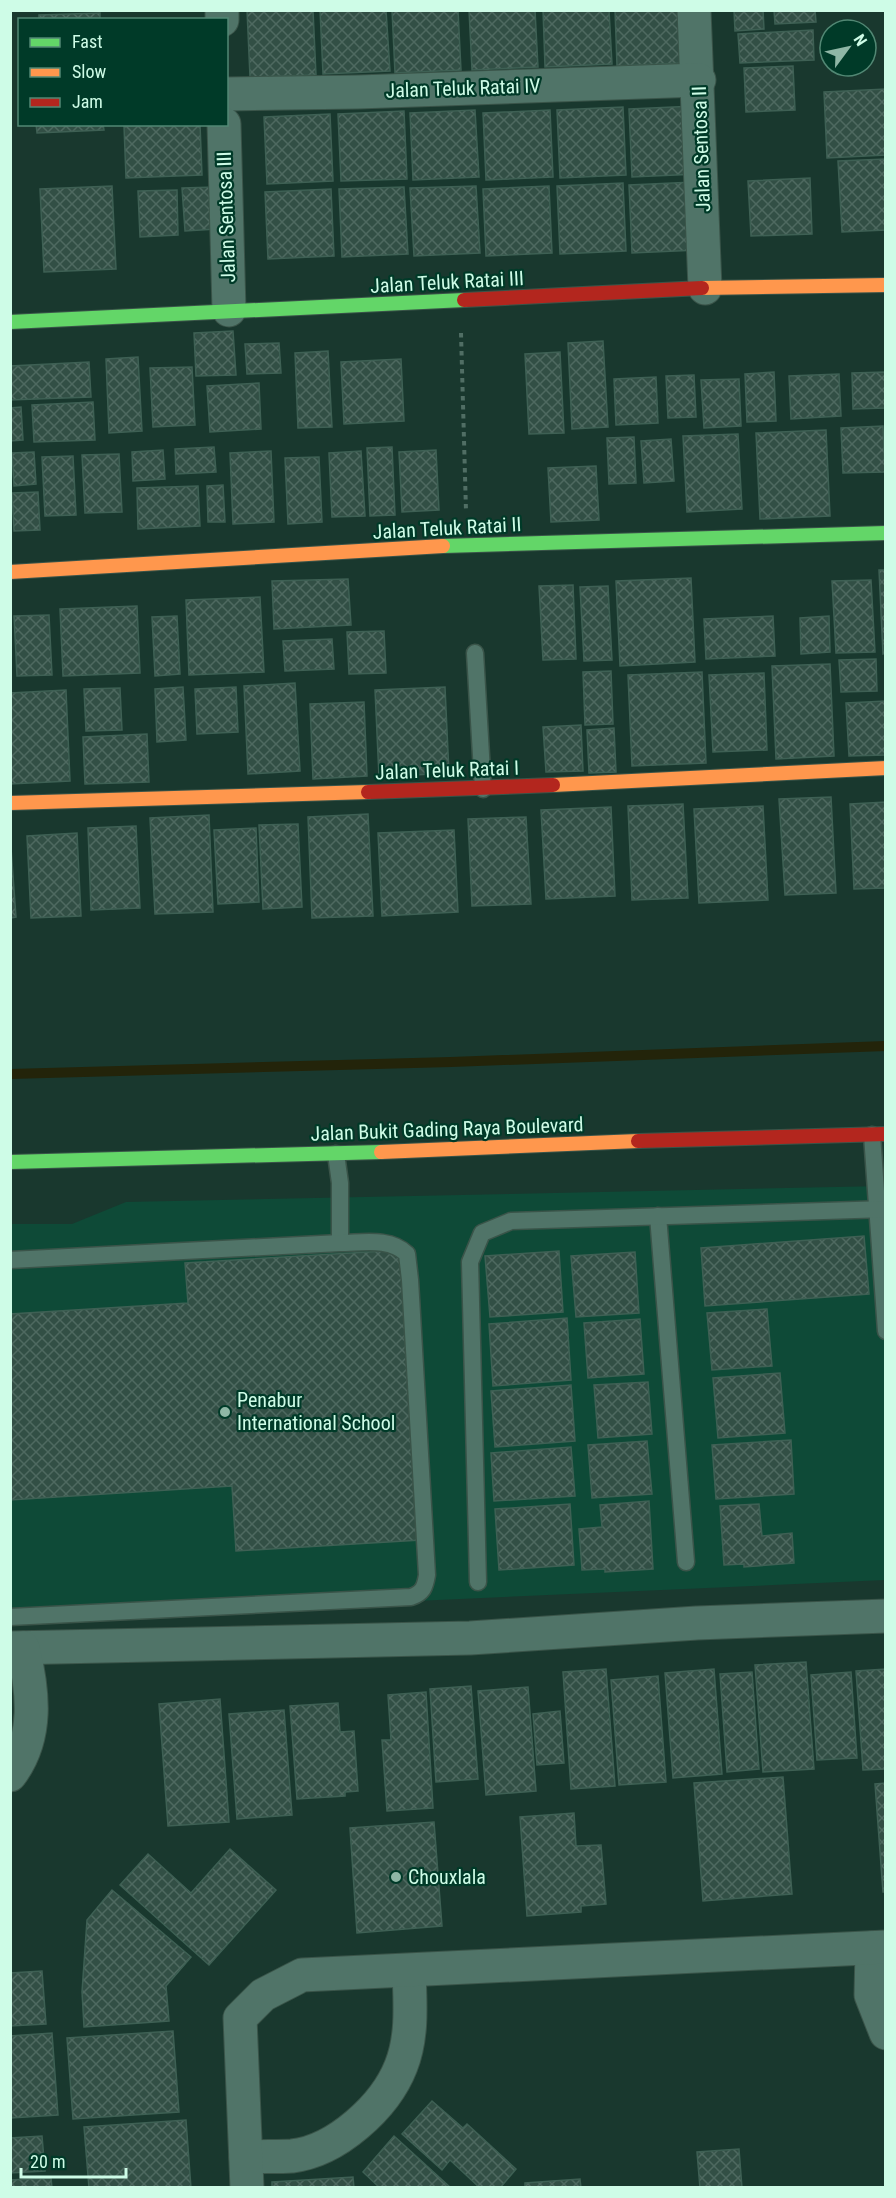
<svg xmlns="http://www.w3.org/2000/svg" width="896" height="2198" font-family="'Roboto Condensed',sans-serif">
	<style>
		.built { fill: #0e4a37 }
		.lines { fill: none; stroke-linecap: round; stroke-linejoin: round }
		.stream { stroke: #23240a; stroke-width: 10 }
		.building { fill: url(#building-cross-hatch); stroke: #3e6054; stroke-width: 1.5 }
		.lane-casing { stroke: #3a5449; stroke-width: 19 }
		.street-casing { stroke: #3a5449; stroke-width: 35 }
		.fast-casing { stroke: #3a5449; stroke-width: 16 }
		.slow-casing { stroke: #3a5449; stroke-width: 16 }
		.jam-casing { stroke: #3a5449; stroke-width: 16 }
		.path { stroke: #506e64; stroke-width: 4; stroke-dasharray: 4.5 4.5; stroke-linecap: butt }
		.lane { stroke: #507468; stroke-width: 16 }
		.street { stroke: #507468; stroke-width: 33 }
		.fast { stroke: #63d668; stroke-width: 14 }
		.slow { stroke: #ff974d; stroke-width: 14 }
		.jam { stroke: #b3261e; stroke-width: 14 }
		.poi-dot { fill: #8fb7a6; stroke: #003a28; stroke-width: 2 }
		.labels { text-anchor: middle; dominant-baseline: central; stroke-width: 4.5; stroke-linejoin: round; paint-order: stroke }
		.street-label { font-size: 20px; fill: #cefce7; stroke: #003a28 }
		.poi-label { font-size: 20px; fill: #cefce7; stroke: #003a28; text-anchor: start }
	</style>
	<defs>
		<pattern id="building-cross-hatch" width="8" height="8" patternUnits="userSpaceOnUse" patternTransform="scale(1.5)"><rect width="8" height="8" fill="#324f45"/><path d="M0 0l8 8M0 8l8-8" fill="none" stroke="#4e6960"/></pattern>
	</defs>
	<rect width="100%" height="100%" fill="#19382e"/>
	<path class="built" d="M885,1186V1580L11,1619L10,1224H72L126,1202Z"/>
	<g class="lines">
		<path class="stream" d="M10,1074L451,1062L886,1046"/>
	</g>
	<g class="building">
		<path d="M247,10H313L316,75L250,77Z"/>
		<path d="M320,10H386L390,71L323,74Z"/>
		<path d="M392,10H458L461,70L395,73Z"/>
		<path d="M469,10H535L538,67L472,70Z"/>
		<path d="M543,10H609L612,64L545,67Z"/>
		<path d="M615,10H681L683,63L617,66Z"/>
		<path d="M734,10H763L764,29L735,31Z"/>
		<path d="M774,10H815L816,22L775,24Z"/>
		<path d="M100,13V20H39V15Z"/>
		<path d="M813,30L814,60L740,63L738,34Z"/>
		<path d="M793,66L795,110L746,112L744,68Z"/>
		<path d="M886,89V155L827,158L824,92Z"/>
		<path d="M695,106L698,174L632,177L629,109Z"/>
		<path d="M623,107L626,175L560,178L557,110Z"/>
		<path d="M475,110L479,177L413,180L410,113Z"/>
		<path d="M550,110L553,177L486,180L483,113Z"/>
		<path d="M404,111L407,179L341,181L338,114Z"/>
		<path d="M330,114L333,181L267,184L264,117Z"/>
		<path d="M36,124H103L104,130L37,133Z"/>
		<path d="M200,124L202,175L126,178L124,126Z"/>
		<path d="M886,159V230L842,232L838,161Z"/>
		<path d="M810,178L812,234L751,236L748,181Z"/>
		<path d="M694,182L698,250L632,253L629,185Z"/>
		<path d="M623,183L626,251L560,254L557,186Z"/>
		<path d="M112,186L116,269L44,272L40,189Z"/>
		<path d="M476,186L480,253L414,256L410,188Z"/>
		<path d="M549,186L552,253L486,256L483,189Z"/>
		<path d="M215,187L217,229L185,231L182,188Z"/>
		<path d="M404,187L408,254L342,257L339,189Z"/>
		<path d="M331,189L334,256L268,259L265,192Z"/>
		<path d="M177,190L178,235L140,237L138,191Z"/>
		<path d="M233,331L236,375L196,376L194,333Z"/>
		<path d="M603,341L608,427L572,429L568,343Z"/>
		<path d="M279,343L281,373L247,374L245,344Z"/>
		<path d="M328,351L332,427L298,428L295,353Z"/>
		<path d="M560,352L564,433L529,434L525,354Z"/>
		<path d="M138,357L142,431L109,433L106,359Z"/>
		<path d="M401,359L404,421L344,424L341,362Z"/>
		<path d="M89,362L91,397L10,400V366Z"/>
		<path d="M192,367L195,425L153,427L150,368Z"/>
		<path d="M774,372L776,421L747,422L745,374Z"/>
		<path d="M885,372L886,408L853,409L852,373Z"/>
		<path d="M839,374L841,416L791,419L789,376Z"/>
		<path d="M694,375L696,417L668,418L666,376Z"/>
		<path d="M656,377L658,423L616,425L614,379Z"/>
		<path d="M739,379L741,426L704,428L701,380Z"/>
		<path d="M259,383L261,429L210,432L207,386Z"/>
		<path d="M93,402L95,440L34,442L32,405Z"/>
		<path d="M21,407L23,440L10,441V408Z"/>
		<path d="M883,426L885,472L843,473L841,428Z"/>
		<path d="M826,430L830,516L760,519L756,433Z"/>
		<path d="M738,434L742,509L687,512L683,436Z"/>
		<path d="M634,437L636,483L609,484L607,438Z"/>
		<path d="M671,439L674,481L644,483L641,441Z"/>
		<path d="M214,447L216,472L176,474L175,449Z"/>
		<path d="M392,447L395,515L370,516L367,448Z"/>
		<path d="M163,450L165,479L133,481L132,452Z"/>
		<path d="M436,450L439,510L402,512L399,452Z"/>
		<path d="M271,451L274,522L233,524L230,453Z"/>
		<path d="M361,451L365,516L332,517L329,453Z"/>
		<path d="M34,452L36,484L14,486L12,453Z"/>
		<path d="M119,454L122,512L85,513L82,455Z"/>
		<path d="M73,456L76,515L45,516L42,457Z"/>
		<path d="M319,457L322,522L288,524L285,458Z"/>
		<path d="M596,466L599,520L551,522L548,468Z"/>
		<path d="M223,485L225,522H208L207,486Z"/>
		<path d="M198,486L200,526L138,529L137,488Z"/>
		<path d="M38,492L40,530L14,531L12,493Z"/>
		<path d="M879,570H886V653L883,654Z"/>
		<path d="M691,578L695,662L620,666L616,581Z"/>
		<path d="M348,579L351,625L274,629L272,581Z"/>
		<path d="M871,580L875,652L836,653L832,581Z"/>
		<path d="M573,585L576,659L543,660L539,586Z"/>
		<path d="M608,586L612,660L584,661L580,587Z"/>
		<path d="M260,597L264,672L189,675L186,600Z"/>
		<path d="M137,606L140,673L63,676L60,609Z"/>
		<path d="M49,615L52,675L17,676L14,616Z"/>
		<path d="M177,616L180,674L155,676L152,617Z"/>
		<path d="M773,616L775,656L706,659L704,619Z"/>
		<path d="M829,616L830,652L801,654L800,618Z"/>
		<path d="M384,631L386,673L349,674L347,632Z"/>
		<path d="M332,639L334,669L285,671L283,641Z"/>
		<path d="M876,659L877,691L841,692L839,660Z"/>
		<path d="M830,664L834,756L776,759L772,666Z"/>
		<path d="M611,671L613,724L585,725L583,672Z"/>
		<path d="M702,672L706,763L632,766L628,675Z"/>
		<path d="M764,673L767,750L713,752L709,675Z"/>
		<path d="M295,683L300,771L248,774L244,686Z"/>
		<path d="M183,687L186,740L157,742L155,689Z"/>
		<path d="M236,687L238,732L197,734L195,689Z"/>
		<path d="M445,687L449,773L379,777L375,690Z"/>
		<path d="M120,688L122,730L86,731L84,689Z"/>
		<path d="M66,690L70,781L10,784V693Z"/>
		<path d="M886,701V755L849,756L846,703Z"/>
		<path d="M364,702L367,776L313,779L310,704Z"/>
		<path d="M581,725L583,771L546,772L543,727Z"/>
		<path d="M614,728L616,772L589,773L587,730Z"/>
		<path d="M147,734L149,782L85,784L83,737Z"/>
		<path d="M831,797L836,893L785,895L779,799Z"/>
		<path d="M886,802V888L854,889L850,804Z"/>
		<path d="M683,804L688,898L632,900L628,806Z"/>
		<path d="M763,806L768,900L699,903L694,809Z"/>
		<path d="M611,807L615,896L546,899L541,810Z"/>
		<path d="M368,814L373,916L312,918L308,817Z"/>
		<path d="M209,815L213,912L155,914L150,818Z"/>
		<path d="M526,817L531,904L472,906L468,819Z"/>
		<path d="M298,824L302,907L263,909L259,825Z"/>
		<path d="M136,826L140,908L91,910L88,828Z"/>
		<path d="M256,828L259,902L218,904L214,830Z"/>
		<path d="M454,830L458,912L382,916L378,833Z"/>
		<path d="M77,833L81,916L31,918L27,836Z"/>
		<path d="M10,834L16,917L10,918Z"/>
		<path d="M864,1236L869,1294L705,1306L701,1248Z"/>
		<path d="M402,1250L421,1540L236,1551L232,1486L10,1500V1314L188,1303L185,1263Z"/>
		<path d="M559,1251L563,1312L490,1317L485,1256Z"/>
		<path d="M635,1252L639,1313L576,1317L571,1256Z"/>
		<path d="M767,1309L772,1366L712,1370L707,1313Z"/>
		<path d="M567,1318L571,1380L493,1386L489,1324Z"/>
		<path d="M640,1319L644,1374L588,1378L584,1323Z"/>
		<path d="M780,1373L785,1433L718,1438L713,1378Z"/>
		<path d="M648,1382L652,1434L598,1438L594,1385Z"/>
		<path d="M571,1385L575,1441L495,1447L491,1391Z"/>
		<path d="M791,1440L794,1494L716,1499L712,1445Z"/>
		<path d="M647,1441L652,1494L592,1498L588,1445Z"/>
		<path d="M571,1447L575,1496L494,1501L491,1453Z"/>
		<path d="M649,1501L653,1569L605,1572V1569L582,1570L579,1529L602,1527L600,1505Z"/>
		<path d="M570,1504L574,1565L499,1570L495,1509Z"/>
		<path d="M759,1504L762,1536L792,1533L794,1563L744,1567V1564L724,1565L720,1506Z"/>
		<path d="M806,1662L814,1769L763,1772L755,1665Z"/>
		<path d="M606,1669L615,1786L571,1789L563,1672Z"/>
		<path d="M714,1669L722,1774L673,1778L665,1673Z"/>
		<path d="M886,1669V1769L863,1770L856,1671Z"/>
		<path d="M752,1672L759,1769L727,1772L720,1674Z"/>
		<path d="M851,1672L857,1758L817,1760L811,1675Z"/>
		<path d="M658,1676L666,1782L619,1785L611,1680Z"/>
		<path d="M471,1686L478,1779L436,1782L430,1689Z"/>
		<path d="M528,1687L536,1791L486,1795L478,1691Z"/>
		<path d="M426,1692L433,1808L387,1811L382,1740H391L388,1695Z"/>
		<path d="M220,1699L229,1822L168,1826L159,1704Z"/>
		<path d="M338,1703L340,1732L354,1731L358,1791L345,1792V1796L297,1799L290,1706Z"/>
		<path d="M284,1710L292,1815L237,1819L229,1714Z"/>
		<path d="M560,1711L564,1763L537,1765L533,1714Z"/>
		<path d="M783,1777L792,1894L703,1901L694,1783Z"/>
		<path d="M886,1783V1892H883L875,1784Z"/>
		<path d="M574,1813L576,1846L601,1845L606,1904L581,1906V1912L527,1916L520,1817Z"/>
		<path d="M434,1822L442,1926L357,1933L350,1828Z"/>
		<path d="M230,1849L276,1890L209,1965L120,1885L148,1854L191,1893Z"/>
		<path d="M112,1890L191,1957L166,1986L169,2021L84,2027L82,1992L87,1920Z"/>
		<path d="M42,1971L46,2024L10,2026V1973Z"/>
		<path d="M173,2031L179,2112L73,2119L67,2038Z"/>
		<path d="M52,2033L58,2115L11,2118L10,2036Z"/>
		<path d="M432,2101L463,2128L467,2124L516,2169L500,2188H480L450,2160L442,2170L402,2134Z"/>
		<path d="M186,2120L191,2188H89L84,2127Z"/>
		<path d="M42,2136L45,2171L10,2173V2138Z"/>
		<path d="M394,2136L451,2188H380L363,2172Z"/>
		<path d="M739,2149L742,2188H700L697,2152Z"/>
		<path d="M353,2177L354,2188H272V2182Z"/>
		<path d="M51,2178L52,2188H10V2180Z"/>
		<path d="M580,2179L581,2188H525V2183Z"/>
	</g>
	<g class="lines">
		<g class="lane-casing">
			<g id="lane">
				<path d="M475,653L483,789"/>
				<path d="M872,1135L886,1331"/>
				<path d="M336,1154L340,1183V1243"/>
				<path d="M658,1216L686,1562"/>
				<path d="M10,1260L340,1243C362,1243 390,1237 407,1254L410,1280L427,1575C425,1587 423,1593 411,1597L10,1617"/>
				<path d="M478,1582L470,1262L482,1233L511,1221L886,1209"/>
			</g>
		</g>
		<g class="street-casing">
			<g id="street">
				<path d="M222,10V20"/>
				<path d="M694,10L705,288"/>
				<path d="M226,94L358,92L699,80"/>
				<path d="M224,124L229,310"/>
				<path d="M10,1648L470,1638L697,1623L886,1616"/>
				<path d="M10,1775C39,1737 33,1691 23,1648"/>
				<path d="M872,1948L871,1995L886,2033"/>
				<path d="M246,2157C261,2156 277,2157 292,2156C336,2151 385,2107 401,2066C413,2036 410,2002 409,1971"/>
				<path d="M247,2188L240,2018L263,1995L302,1975L886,1947"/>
			</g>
		</g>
		<g class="fast-casing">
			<g id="fast">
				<path d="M10,322L464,300"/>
				<path d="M443,546L886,533"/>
				<path d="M10,1162L381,1152"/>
			</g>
		</g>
		<g class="slow-casing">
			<g id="slow">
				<path d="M702,288L886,285"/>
				<path d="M10,572L443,546"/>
				<path d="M553,785L886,768"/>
				<path d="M10,803L368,792"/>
				<path d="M381,1152L638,1141"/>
			</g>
		</g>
		<g class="jam-casing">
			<g id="jam">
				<path d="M464,300L702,288"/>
				<path d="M368,792L553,785"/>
				<path d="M638,1141L886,1134"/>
			</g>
		</g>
		<path class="path" d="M461,333L466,511"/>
		<use href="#lane" class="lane"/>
		<use href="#street" class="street"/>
		<use href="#fast" class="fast"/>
		<use href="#slow" class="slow"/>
		<use href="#jam" class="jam"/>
	</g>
	<g class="poi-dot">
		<circle cx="225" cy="1412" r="6"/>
		<circle cx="396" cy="1877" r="6"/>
	</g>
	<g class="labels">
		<g class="street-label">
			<text transform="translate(463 88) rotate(-2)">Jalan Teluk Ratai IV</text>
			<text transform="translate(701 149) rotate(-92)">Jalan Sentosa II</text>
			<text transform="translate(226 217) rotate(-92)">Jalan Sentosa III</text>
			<text transform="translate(447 282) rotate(-3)">Jalan Teluk Ratai III</text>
			<text transform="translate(447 528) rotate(-3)">Jalan Teluk Ratai II</text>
			<text transform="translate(447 770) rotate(-2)">Jalan Teluk Ratai I</text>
			<text transform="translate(447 1129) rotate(-2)">Jalan Bukit Gading Raya Boulevard</text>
		</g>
		<g class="poi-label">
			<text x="237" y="1400">Penabur<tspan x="237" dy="23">International School</tspan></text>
			<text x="408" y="1877">Chouxlala</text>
		</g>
	</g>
	<rect width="896" height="2198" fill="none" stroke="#cefce7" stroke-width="24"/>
	<rect x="18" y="18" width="210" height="108" fill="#003a28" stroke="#528874" stroke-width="1.5"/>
	<rect x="30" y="38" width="30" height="9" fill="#63d668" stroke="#528874" stroke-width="1.5"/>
	<text x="72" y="48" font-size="18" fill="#cefce7">Fast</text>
	<rect x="30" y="68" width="30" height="9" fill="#ff974d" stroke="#528874" stroke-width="1.5"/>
	<text x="72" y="78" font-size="18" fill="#cefce7">Slow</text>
	<rect x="30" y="98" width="30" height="9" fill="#b3261e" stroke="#528874" stroke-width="1.5"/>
	<text x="72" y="108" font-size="18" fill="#cefce7">Jam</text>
	<g transform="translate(848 48) rotate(57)"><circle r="28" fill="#003a28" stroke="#528874" stroke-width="1.5"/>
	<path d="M0-4.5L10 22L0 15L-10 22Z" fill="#8fb7a6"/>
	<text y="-9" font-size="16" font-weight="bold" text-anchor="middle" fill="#cefce7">N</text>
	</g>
	<path d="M21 2168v9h105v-9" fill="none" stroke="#cefce7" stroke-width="3"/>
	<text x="30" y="2168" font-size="18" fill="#cefce7" stroke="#003a28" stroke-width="4.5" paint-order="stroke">20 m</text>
</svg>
